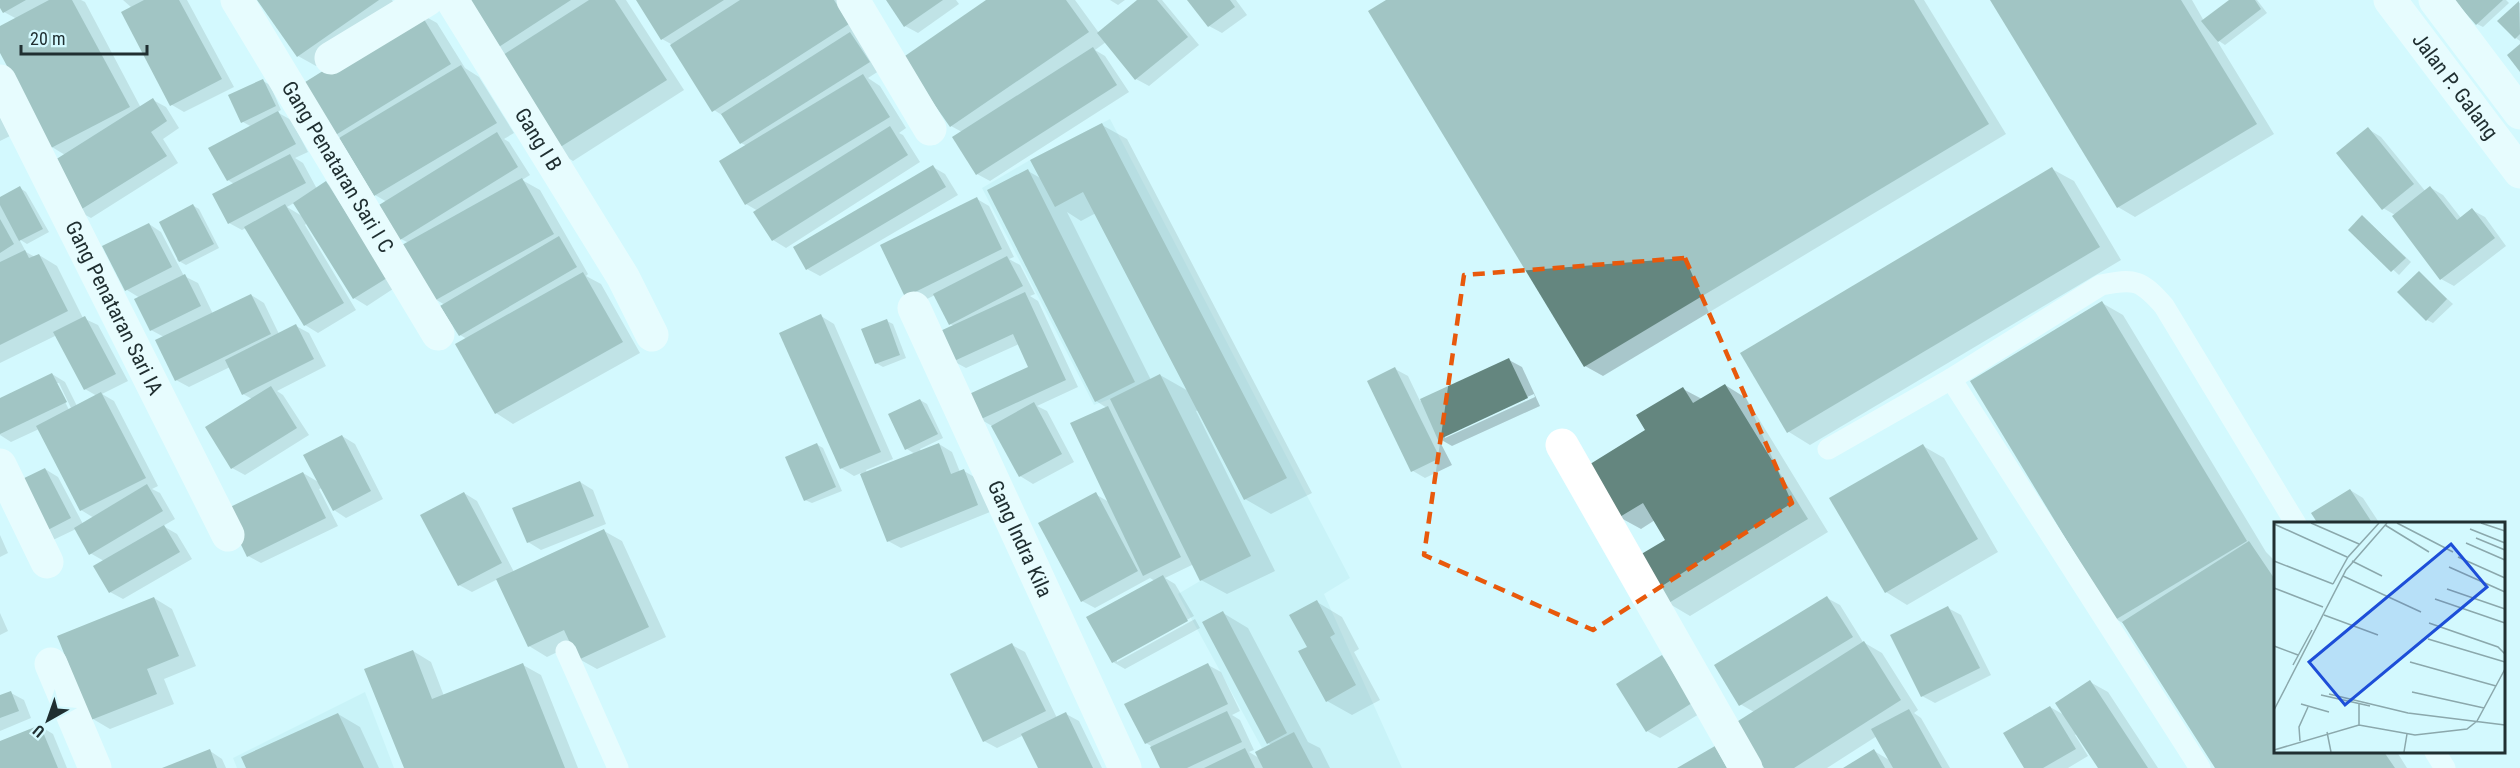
<svg xmlns="http://www.w3.org/2000/svg" width="2520" height="768" font-family="'Roboto Condensed',sans-serif">
	<style>
		.built { fill: #bcecf2 }
		.shadow { fill: #0003; fill-rule: evenodd }
		.building { fill: #64867f }
		.lines { fill: none; stroke-linecap: round; stroke-linejoin: round }
		.lane { stroke: #fff; stroke-width: 21 }
		.street { stroke: #fff; stroke-width: 33 }
		.marked { fill: none; stroke: #e8590c; stroke-width: 4.5; stroke-dasharray: 12 8; stroke-linejoin: round }
		.labels { text-anchor: middle; dominant-baseline: central; stroke-width: 6; stroke-linejoin: round; paint-order: stroke }
		.street-label { font-size: 21px; fill: #202f31; stroke: #d3f9fe }
		.inset-road { fill: none; stroke: #8ba8ac; stroke-width: 1.5 }
		.view { fill: #1d4ed8; fill-opacity: 0.15; stroke: #1d4ed8; stroke-width: 3 }
		.inset-edge { fill: none; stroke: #202f31; stroke-width: 3 }
	</style>
	<rect width="100%" height="100%" fill="#d3f9fe"/>
	<g class="built">
		<path d="M1110,119L1350,578L1324,594L1402,768H1263L1255,752L1262,748L1178,594L1200,581L1110,399L1094,405L982,188L1030,160Z"/>
		<path d="M365,692L394,768H237L233,758Z"/>
	</g>
	<g class="shadow">
		<path d="M0,0H81L85,2L141,108L153,100L166,107L179,128L163,139L178,163L91,218L78,211L65,155L52,147L0,50V28L17,19L4,12Z"/>
		<path d="M123,0H187L234,87L184,112L172,105L132,8Z"/>
		<path d="M259,0H392L398,9L316,66L298,56Z"/>
		<path d="M458,0H626L684,90L573,161L555,150Z"/>
		<path d="M637,0H844L882,69L868,78L880,86L906,128L899,133L903,135L920,162L786,248L773,240L758,211L746,204L747,146L741,143L725,117L714,110L671,44L662,39Z"/>
		<path d="M887,0H956L959,4L918,33L905,26Z"/>
		<path d="M989,0H1075L1099,33L1140,0H1162L1199,45L1149,86L1136,79L1106,42L1095,50L1105,56L1129,92L990,181L977,174L962,132L951,126Z"/>
		<path d="M1110,0H1125L1118,5Z"/>
		<path d="M1189,0H1236L1247,15L1222,33L1209,26Z"/>
		<path d="M1389,0H1924L2006,134L1603,376L1585,366Z"/>
		<path d="M1992,0H2192L2204,21L2231,0H2257L2267,13L2225,45L2216,39L2274,134L2135,217L2118,207Z"/>
		<path d="M2456,0H2506L2509,3L2483,27L2477,24Z"/>
		<path d="M2519,3H2520V41L2516,38Z"/>
		<path d="M419,13L437,23L465,68L479,77L514,133L504,139L509,142L530,175L522,180L540,190L588,274L586,276L601,284L640,353L513,424L496,413L467,339L460,335L445,305L435,299L409,243L401,239L387,202L375,195L341,138L335,135Z"/>
		<path d="M263,81L270,85L281,110L277,112L291,120L308,152L295,158L303,163L317,189L326,183L339,190L399,285L367,306L354,298L307,223L305,225L356,310L318,333L305,325L246,228L242,230L229,223L234,184L228,180L252,127L243,122ZM294,203L302,216L287,207Z"/>
		<path d="M0,108L14,134L0,141Z"/>
		<path d="M1102,125L1127,139L1312,493L1271,514L1245,499L1199,410L1196,411L1275,571L1227,594L1201,580L1194,564L1165,578L1175,584L1194,616L1117,658V662L1195,619L1200,628L1125,669L1113,662L1155,581L1150,578L1095,608L1082,601L1095,494L1109,502L1107,408L1096,401L1028,171L1042,179ZM1067,212L1081,221L1096,213L1190,392L1160,375L1151,380Z"/>
		<path d="M2368,129L2381,137L2426,192L2431,188L2443,195L2461,218L2472,210L2485,217L2506,246L2454,286L2441,279L2395,215L2383,208Z"/>
		<path d="M933,167L945,174L958,195L820,276L807,269Z"/>
		<path d="M2052,169L2074,181L2121,260L1810,445L1789,432L1742,354Z"/>
		<path d="M20,188L26,192L49,232L27,244L19,239L26,252L35,257L39,255L57,266L83,318L98,325L128,381L102,394L114,401L158,486L152,489L160,493L175,519L163,526L177,534L192,559L123,599L110,592L104,561L90,553L76,529L53,540L41,533L45,469L58,477L83,524L94,518L81,510L39,429L11,442L0,435V399L52,374L65,382L77,406L97,396L85,389L57,335L0,363V199ZM56,383H59L71,408L69,410Z"/>
		<path d="M977,199L989,206L1014,257L1009,259L1020,265L1035,294L1030,296L1038,301L1078,387L1037,406L1047,411L1074,462L1033,484L1020,476L992,426L980,419L1030,368L1019,344L966,368L953,361L955,326L950,324L935,295L919,303L906,296Z"/>
		<path d="M192,205L199,209L219,248L186,265L177,260Z"/>
		<path d="M2363,217L2411,262L2399,275L2350,230Z"/>
		<path d="M149,224L161,232L184,276L198,283L213,314L251,295L264,303L279,334L296,326L309,333L326,366L277,391L283,395L309,435L245,475L232,468L252,399L243,394L230,367L189,387L176,380L164,337L151,330L140,298L127,290Z"/>
		<path d="M2419,273L2453,304L2433,323L2427,320Z"/>
		<path d="M2102,303L2123,315L2266,552L2276,562V752H2397L2407,768H2217L2126,625L2116,619Z"/>
		<path d="M821,316L834,324L893,459L866,470L867,473L915,454L907,449L920,400L927,404L943,438L920,449L921,451L939,444L952,452L960,472L964,471L976,478L990,512L901,548L888,541L861,473L854,476L841,468Z"/>
		<path d="M887,321L893,324L906,358L883,367L876,363Z"/>
		<path d="M1509,360L1522,367L1540,406L1452,446L1438,438L1452,465L1425,478L1413,471L1395,369L1408,376L1420,401ZM1534,394L1535,397L1445,438V435Z"/>
		<path d="M1725,385L1746,398L1828,532L1690,616L1668,603L1667,541L1655,520L1641,529L1619,517L1683,389L1702,399Z"/>
		<path d="M342,436L355,444L383,499L346,518L334,510L322,488L319,489L338,526L261,563L248,556L303,473L320,483Z"/>
		<path d="M816,444L823,448L842,491L812,503L805,500Z"/>
		<path d="M1923,446L1944,458L1998,552L1907,605L1886,592Z"/>
		<path d="M580,482L593,490L606,524L541,550L528,542Z"/>
		<path d="M2350,490L2363,498L2380,524H2320Z"/>
		<path d="M464,493L477,501L514,572L604,531L622,541L666,637L597,669L579,659L572,645L547,657L529,646L498,579L472,592L459,585Z"/>
		<path d="M0,535L8,553L0,557Z"/>
		<path d="M154,598L172,609L196,666L164,679L174,704L110,729L93,719Z"/>
		<path d="M1827,598L1840,605L1863,642L1882,653L1918,710L1914,713L1921,718L1950,768H1846L1874,751L1891,761L1877,736L1827,768H1765L1754,712L1740,704Z"/>
		<path d="M1317,602L1342,617L1359,649L1354,652L1380,700L1352,715L1327,701L1309,647Z"/>
		<path d="M1948,608L1961,615L1991,675L1935,703L1922,696Z"/>
		<path d="M0,613L8,631L0,635Z"/>
		<path d="M1223,613L1248,628L1308,742L1320,748L1330,768H1161L1151,746L1146,743L1208,665L1221,672L1240,711L1232,715L1240,720L1254,750L1249,752L1259,758L1272,745L1268,743Z"/>
		<path d="M1012,645L1025,652L1057,718L1066,714L1079,721L1102,768H1039L1024,735L997,748L984,741Z"/>
		<path d="M413,651L431,662L444,696L523,665L541,675L578,768H405Z"/>
		<path d="M1662,657L1675,664L1704,711L1660,738L1647,731Z"/>
		<path d="M2090,682L2108,692L2158,768H2100L2077,734L2075,735L2088,756L2068,768H2025L2050,707L2066,716Z"/>
		<path d="M11,693L24,700L31,718L0,731V697Z"/>
		<path d="M338,714L360,727L379,768H248Z"/>
		<path d="M40,726L53,734L67,768H0V743Z"/>
		<path d="M210,751L222,759L226,768H165Z"/>
	</g>
	<g class="building">
		<path d="M0,0H26L3,13L0,8Z"/>
		<path d="M49,0H72L130,107L51,148L0,53V26Z"/>
		<path d="M144,0H179L222,79L170,106L121,12Z"/>
		<path d="M257,0H379L297,57Z"/>
		<path d="M456,0H571L491,52Z"/>
		<path d="M589,0H615L667,80L554,151L495,60Z"/>
		<path d="M636,0H724L661,40Z"/>
		<path d="M740,0H834L849,24L712,112L670,45Z"/>
		<path d="M886,0H943L904,27Z"/>
		<path d="M986,0H1066L1089,32L950,127L902,58Z"/>
		<path d="M1137,0H1157L1188,37L1135,80L1097,33Z"/>
		<path d="M1187,0H1230L1235,7L1208,27Z"/>
		<path d="M1386,0H1914L1989,124L1584,367L1368,11Z"/>
		<path d="M1990,0H2181L2257,124L2117,208Z"/>
		<path d="M2229,0H2255L2261,9L2218,42L2201,21Z"/>
		<path d="M2454,0H2503L2476,25Z"/>
		<path d="M2519,1L2520,34L2515,39L2497,21Z"/>
		<path d="M419,11L451,64L334,136L302,84Z"/>
		<path d="M850,32L870,62L740,144L721,114Z"/>
		<path d="M2520,44V72L2507,55Z"/>
		<path d="M1093,47L1117,85L976,175L952,137Z"/>
		<path d="M461,65L497,123L374,196L339,138Z"/>
		<path d="M863,74L890,117L745,205L719,161Z"/>
		<path d="M263,79L276,106L241,123L228,95Z"/>
		<path d="M153,98L167,121L151,132L167,156L77,212L47,165Z"/>
		<path d="M278,111L296,144L227,181L208,148Z"/>
		<path d="M1102,123L1287,478L1244,500L1083,192L1055,207L1030,160Z"/>
		<path d="M890,126L908,155L772,241L753,212Z"/>
		<path d="M2368,127L2414,184L2382,210L2336,153Z"/>
		<path d="M497,132L518,167L400,240L379,205Z"/>
		<path d="M290,154L306,183L228,224L212,194Z"/>
		<path d="M933,165L946,187L806,270L793,247Z"/>
		<path d="M2052,167L2100,247L1787,433L1740,353Z"/>
		<path d="M1028,169L1135,382L1095,402L987,190Z"/>
		<path d="M522,178L554,234L434,301L402,245Z"/>
		<path d="M326,181L387,278L353,299L293,203Z"/>
		<path d="M20,186L43,229L19,241L0,205V197Z"/>
		<path d="M2430,186L2457,220L2472,208L2495,238L2440,280L2392,216Z"/>
		<path d="M977,197L1002,249L905,297L880,245Z"/>
		<path d="M193,204L214,244L179,262L159,222Z"/>
		<path d="M285,204L344,303L304,326L244,227Z"/>
		<path d="M2362,215L2406,258L2391,272L2348,230Z"/>
		<path d="M0,219L14,244L0,253Z"/>
		<path d="M149,223L172,267L125,291L102,246Z"/>
		<path d="M559,236L577,267L459,336L440,306Z"/>
		<path d="M25,250L29,258L39,254L68,311L0,345V262Z"/>
		<path d="M1007,256L1023,286L949,325L933,294Z"/>
		<path d="M2419,271L2447,299L2426,321L2397,292Z"/>
		<path d="M583,272L623,342L495,414L455,344Z"/>
		<path d="M185,274L201,306L150,331L134,299Z"/>
		<path d="M1025,292L1066,380L979,420L967,395L1028,367L1013,334L952,362L938,332Z"/>
		<path d="M251,294L271,334L175,381L155,340Z"/>
		<path d="M2102,301L2247,541L2115,620L1970,381Z"/>
		<path d="M821,314L881,452L840,469L779,333Z"/>
		<path d="M85,316L116,374L84,390L53,332Z"/>
		<path d="M887,319L900,355L875,364L861,329Z"/>
		<path d="M296,324L314,359L242,395L225,360Z"/>
		<path d="M1509,358L1528,398L1438,440L1420,399Z"/>
		<path d="M1395,367L1440,458L1411,472L1367,381Z"/>
		<path d="M52,373L67,402L0,434V398Z"/>
		<path d="M1160,374L1251,556L1200,581L1110,399Z"/>
		<path d="M1725,384L1808,519L1667,604L1638,556L1665,540L1643,503L1618,518L1587,466L1645,430L1636,415L1683,387L1693,403Z"/>
		<path d="M271,386L297,428L231,469L205,427Z"/>
		<path d="M101,392L146,478L80,511L36,426Z"/>
		<path d="M920,399L938,434L905,450L888,414Z"/>
		<path d="M1034,402L1062,454L1019,477L991,426Z"/>
		<path d="M1108,406L1181,557L1143,576L1070,423Z"/>
		<path d="M342,435L371,491L333,511L303,455Z"/>
		<path d="M817,443L836,487L804,501L785,457Z"/>
		<path d="M939,443L951,474L964,469L978,505L887,542L860,474Z"/>
		<path d="M1923,444L1978,539L1885,593L1829,498Z"/>
		<path d="M45,468L71,518L40,534L14,483Z"/>
		<path d="M303,472L326,518L247,557L224,510Z"/>
		<path d="M580,481L594,516L527,543L512,508Z"/>
		<path d="M147,484L163,511L89,555L74,528Z"/>
		<path d="M2350,489L2373,524H2318L2311,513Z"/>
		<path d="M464,492L502,563L458,586L420,515Z"/>
		<path d="M1096,492L1138,571L1081,602L1038,523Z"/>
		<path d="M164,525L180,552L109,593L93,566Z"/>
		<path d="M604,529L649,627L578,660L564,630L528,647L496,579Z"/>
		<path d="M2249,541L2276,581V752H2384L2395,768H2215L2122,622Z"/>
		<path d="M1163,575L1188,621L1112,663L1086,617Z"/>
		<path d="M1827,596L1853,637L1739,706L1714,665Z"/>
		<path d="M154,597L179,656L147,669L157,694L91,720L57,636Z"/>
		<path d="M1317,600L1335,634L1330,637L1356,685L1326,702L1298,651L1307,647L1289,615Z"/>
		<path d="M1948,606L1980,668L1921,697L1890,635Z"/>
		<path d="M1223,611L1287,733L1267,744L1202,622Z"/>
		<path d="M1864,641L1901,700L1794,768H1764L1735,723Z"/>
		<path d="M1012,643L1046,711L983,742L950,674Z"/>
		<path d="M413,650L432,699L523,663L565,768H404L364,669Z"/>
		<path d="M1662,655L1692,703L1646,732L1616,684Z"/>
		<path d="M1208,663L1228,704L1145,744L1124,704Z"/>
		<path d="M2090,680L2148,768H2098L2055,703Z"/>
		<path d="M11,691L19,711L0,718V695Z"/>
		<path d="M2050,706L2076,749L2043,768H2024L2003,733Z"/>
		<path d="M1909,709L1942,768H1893L1871,729Z"/>
		<path d="M1227,711L1242,742L1187,768H1160L1150,747Z"/>
		<path d="M1066,712L1093,768H1038L1021,734Z"/>
		<path d="M338,713L364,768H246L241,757Z"/>
		<path d="M40,725L58,768H0V741Z"/>
		<path d="M1294,732L1313,768H1263L1255,752Z"/>
		<path d="M1715,746L1727,768H1677Z"/>
		<path d="M1245,748L1255,768H1204Z"/>
		<path d="M210,749L217,768H162Z"/>
		<path d="M1874,749L1885,768H1843Z"/>
	</g>
	<g class="lines">
		<g class="lane">
			<path d="M1951,379L2200,768"/>
			<path d="M1828,449L1951,379L2101,285C2135,278 2141,280 2164,306L2296,524"/>
			<path d="M566,651L618,768"/>
			<path d="M2435,752L2445,768"/>
		</g>
		<g class="street">
			<path id="s1" d="M237,0L438,334"/>
			<path id="s2" d="M452,0L623,277L652,335"/>
			<path d="M853,0L930,129"/>
			<path id="s3" d="M2390,0L2520,172"/>
			<path d="M2435,0L2520,113"/>
			<path d="M331,58L427,0"/>
			<path id="s4" d="M0,81L228,535"/>
			<path id="s5" d="M914,308L1125,768"/>
			<path d="M1562,445L1746,768"/>
			<path d="M0,465L47,562"/>
			<path d="M51,664L95,768"/>
		</g>
	</g>
	<path d="M0 0H2520V768H0ZM1685,258L1792,503L1593,630L1424,555L1464,275Z" fill="#d3f9fe" fill-opacity=".55" fill-rule="evenodd"/>
	<path class="marked" d="M1685,258L1792,503L1593,630L1424,555L1464,275Z"/>
	<g class="labels">
		<g class="street-label">
			<text stroke="none"><textPath href="#s3" startOffset="108">Jalan P. Galang</textPath></text>
			<text stroke="none"><textPath href="#s2" startOffset="164">Gang I B</textPath></text>
			<text stroke="none"><textPath href="#s1" startOffset="195">Gang Penataran Sari I C</textPath></text>
			<text stroke="none"><textPath href="#s4" startOffset="254">Gang Penataran Sari IA</textPath></text>
			<text stroke="none"><textPath href="#s5" startOffset="254">Gang Indra Kila</textPath></text>
		</g>
	</g>
	<g transform="translate(2274 522)">
		<rect width="231" height="231" fill="#d3f9fe"/>
		<path class="inset-road" d="M37,1L85,22M123,1L179,30M207,1L231,9M0,2L73,35M111,3L155,30M196,7L231,21M202,16L231,28M192,21L231,38M184,35L231,56M0,39L59,62M78,39L108,54M175,45L231,70M69,54L147,90M59,62L74,35L105,1M0,66L49,85M173,67L231,87M161,77L231,101M50,93L104,113M155,101L224,125L231,132M154,117L231,140M0,124L24,133M136,140L222,164M19,143L38,108M138,170L210,186M55,172L134,191L231,203M47,173L96,184M85,181V203M27,182L55,190M0,188L72,48L113,1M53,210L57,230M26,219L25,205L34,185M0,228L85,203L141,213L193,207L203,199L231,147M130,230L133,212"/>
		<path class="view" d="M177,22L213,65L71,183L35,140Z"/>
		<rect width="231" height="231" class="inset-edge"/>
	</g>
	<g transform="translate(48 720) rotate(220)" stroke="#d3f9fe" stroke-width="4.5" paint-order="stroke">
	<path d="M0-4.5L10 22L0 15L-10 22Z" fill="#202f31"/>
	<text y="-9" font-size="16" font-weight="bold" text-anchor="middle" fill="#202f31">U</text>
	</g>
	<path d="M21 45v9h126v-9" fill="none" stroke="#202f31" stroke-width="3"/>
	<text x="30" y="45" font-size="18" fill="#202f31" stroke="#d3f9fe" stroke-width="4.5" paint-order="stroke">20 m</text>
</svg>
